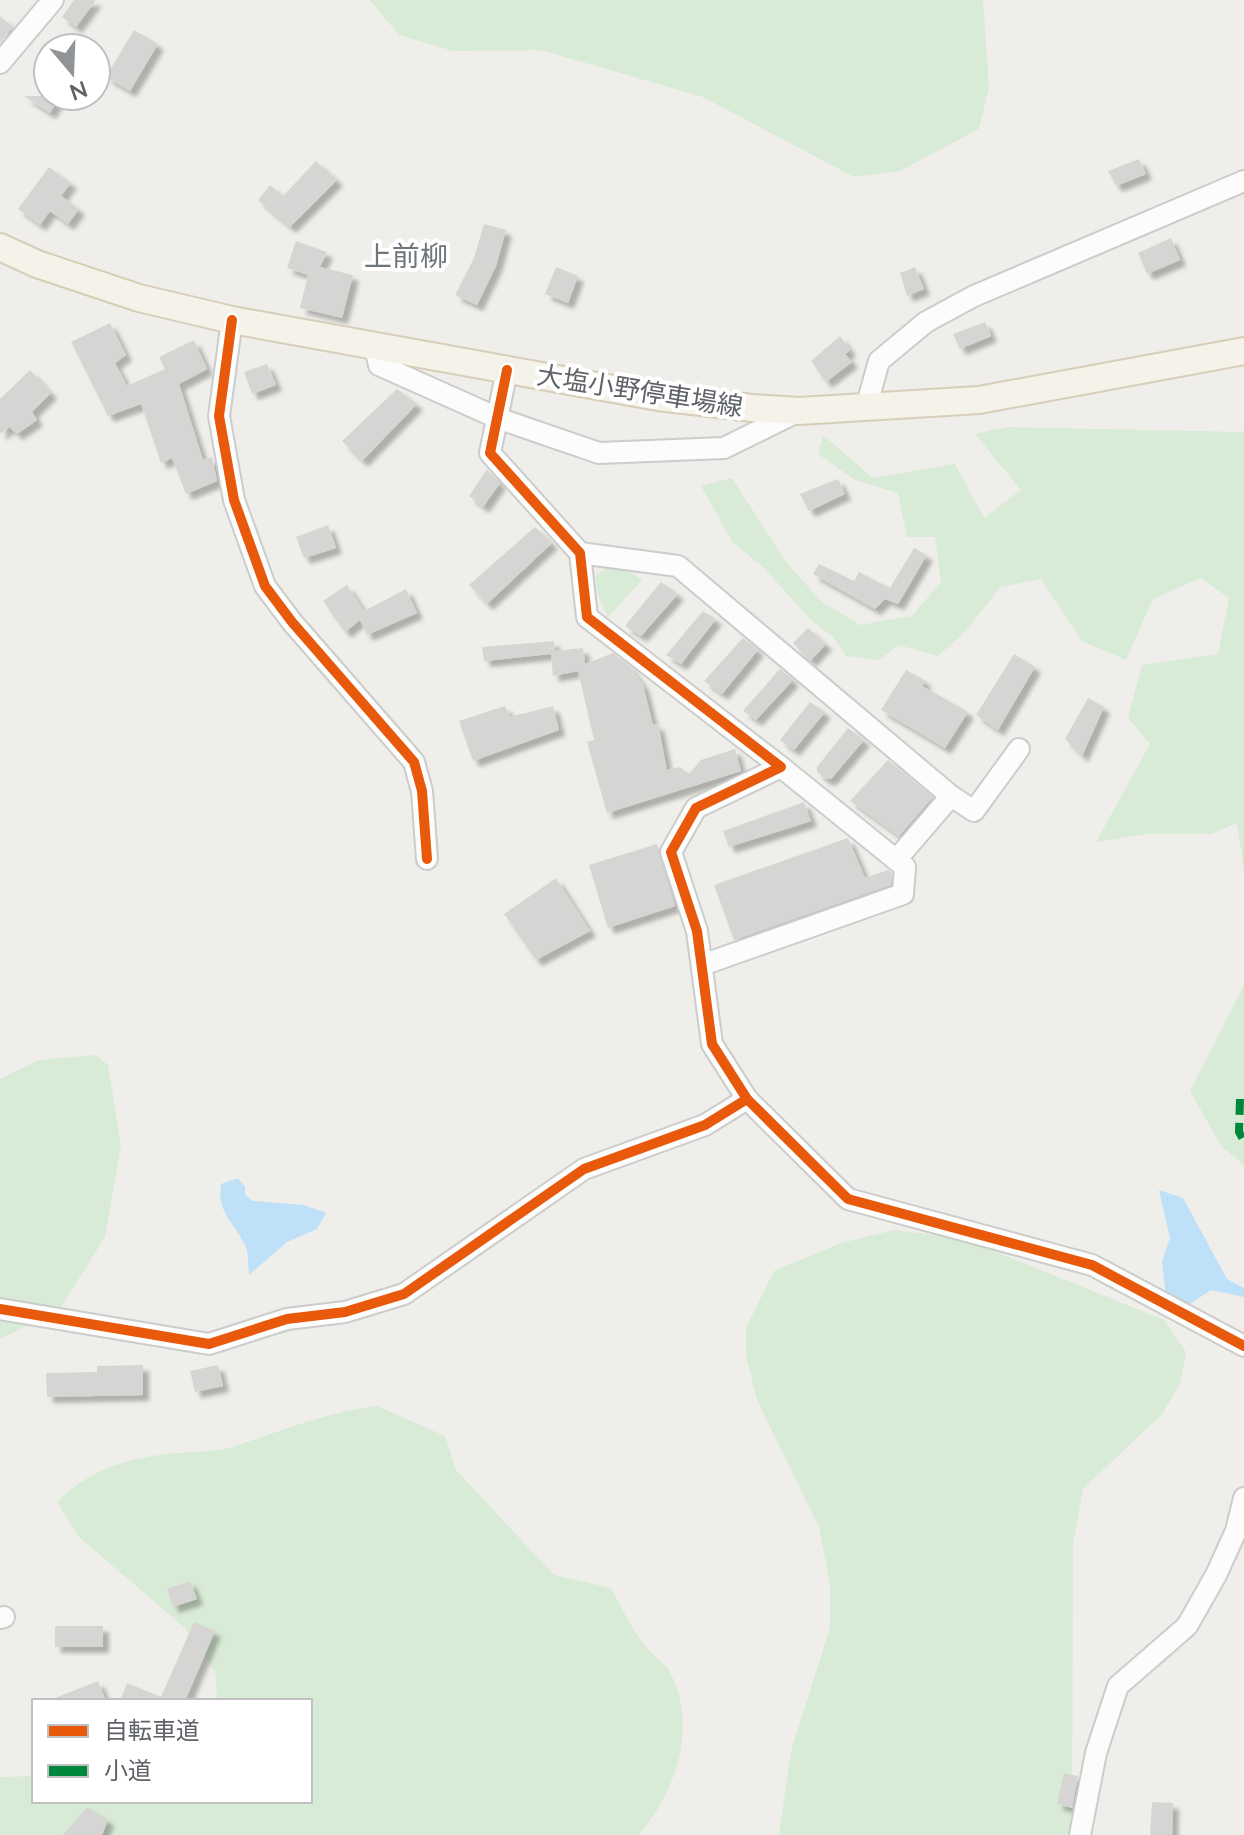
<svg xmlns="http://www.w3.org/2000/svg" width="1244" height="1835" font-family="Lato,'Noto Sans JP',sans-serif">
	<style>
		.green { fill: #d8ebd6 }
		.water { fill: #bfe0f9 }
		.building { fill: #d6d5d3; filter: url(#shadow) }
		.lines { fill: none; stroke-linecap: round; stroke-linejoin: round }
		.minor-casing { stroke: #cbcccc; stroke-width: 24 }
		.major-casing { stroke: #d7ceb8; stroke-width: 30 }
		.minor { stroke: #fdfcfc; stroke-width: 20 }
		.major { stroke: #f4f2e9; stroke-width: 26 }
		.quiet { stroke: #00873e; stroke-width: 8; stroke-dasharray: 16 8; stroke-linecap: butt }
		.cycleway-casing { stroke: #fff; stroke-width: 15 }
		.cycleway { stroke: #e8590c; stroke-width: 10 }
		.labels { text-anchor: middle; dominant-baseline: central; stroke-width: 8; stroke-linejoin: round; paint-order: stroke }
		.street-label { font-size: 26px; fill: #5f6368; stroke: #fff }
		.neighbourhood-label { font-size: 28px; fill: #70757a; stroke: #fff }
	</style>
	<defs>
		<filter id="shadow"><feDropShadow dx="6" dy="6" stdDeviation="2" flood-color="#0004"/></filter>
	</defs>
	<rect width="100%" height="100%" fill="#efeeea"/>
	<g class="green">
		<path d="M370,0H983L989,87L979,129L900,171L854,177L703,97L541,50L453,51L399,35Z"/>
		<path d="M1007,427L1244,432V871L1237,823L1211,834H1148L1096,842L1150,744L1128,718L1142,665L1218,654L1229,598L1201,578L1153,599L1126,660L1082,641L1041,579L1000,587L967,630L938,656L898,645L880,660L846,656L834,638L813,622L762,566L733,543L701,486L732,478L786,562L822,602L860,625L912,616L941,582L935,537H907L898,493L855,480L818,454L823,435L873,478L955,464L984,518L1021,490L975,434Z"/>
		<path d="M607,567L632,573L642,580L608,617L599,598L595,577Z"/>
		<path d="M1244,985V1165L1222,1147L1190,1091Z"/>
		<path d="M95,1055L108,1065L121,1146L105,1237L59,1310L0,1339V1079L39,1060Z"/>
		<path d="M894,1230L964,1239L1164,1320L1186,1352L1180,1384L1162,1414L1083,1489L1073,1545L1072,1821L1068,1835H779L791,1751L830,1628V1585L819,1527L757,1400L746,1356V1328L774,1271L841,1243Z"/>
		<path d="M377,1406L445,1436L456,1470L554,1575L611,1588C622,1608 632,1630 646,1647C652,1655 662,1661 668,1669C700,1722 676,1794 638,1835H0V1777L34,1776V1801H310V1701H217L215,1671L186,1629L79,1537L57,1502C91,1468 133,1456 180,1453C196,1451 214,1452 229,1448C279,1432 325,1412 377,1406Z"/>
	</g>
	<g class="water">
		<path d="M238,1178L245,1187V1195L253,1201L304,1205L326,1213L317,1229L287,1242L249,1275C248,1265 249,1251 244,1243C232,1220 217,1212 221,1184Z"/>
		<path d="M1159,1190L1183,1198L1227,1279L1244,1288V1297L1211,1290L1190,1304L1166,1297L1162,1261L1170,1238Z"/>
	</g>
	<g class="building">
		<path d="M74,0H96L76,27L62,17Z"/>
		<path d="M0,16L13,27L0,43Z"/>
		<path d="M134,30L158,44L130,91L106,77Z"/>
		<path d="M24,96H60L50,113Z"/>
		<path d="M1139,159L1146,174L1116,186L1108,171Z"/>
		<path d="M316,161L337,180L290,227L258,200L270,185L283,196Z"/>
		<path d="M49,167L71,183L61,196L79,209L68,224L50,211L40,225L18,209Z"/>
		<path d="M484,224L506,230L496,266L477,305L455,295L474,258Z"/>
		<path d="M1171,238L1180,260L1147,274L1138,253Z"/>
		<path d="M296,241L327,252L320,267L353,275L342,318L300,308L308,275L287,268Z"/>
		<path d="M556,267L578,276L568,303L545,294Z"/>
		<path d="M915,267L924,289L907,296L900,273Z"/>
		<path d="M985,322L991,336L960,349L953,334Z"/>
		<path d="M110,323L126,355L115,363L127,386L165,369L159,357L194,340L207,369L179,384L203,460L212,457L217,481L186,494L172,458L161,463L141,404L108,416L71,342Z"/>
		<path d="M840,336L850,350L845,354L852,362L826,382L811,361Z"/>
		<path d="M267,364L276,385L252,394L244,372Z"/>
		<path d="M30,370L51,393L32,412L37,420L17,434L9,427L0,434V399Z"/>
		<path d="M397,389L417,404L362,461L342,441Z"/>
		<path d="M487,469L500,483L483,507L469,496Z"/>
		<path d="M838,479L845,494L809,511L800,494Z"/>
		<path d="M328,525L336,548L304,558L296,537Z"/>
		<path d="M535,527L552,543L487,604L469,585Z"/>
		<path d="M914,548L927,555L898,604L885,599L875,609L813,574L819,564L854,581L859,572L890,588Z"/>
		<path d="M661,582L678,594L641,636L625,626Z"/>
		<path d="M347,585L364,611L406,589L417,613L367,635L360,620L345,632L323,601Z"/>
		<path d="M703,611L716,619L681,664L666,655Z"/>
		<path d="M808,628L826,644L810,661L793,643Z"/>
		<path d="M743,638L758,650L722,694L704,681Z"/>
		<path d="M554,641L555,651L583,648L585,664L613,653L630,667L643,685L653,725L658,724L667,770L680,767L689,774L701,760L735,749L741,771L607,813L587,742L594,740L578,671L553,676L551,654L484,661L482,647Z"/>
		<path d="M1014,654L1035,667L998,730L976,715Z"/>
		<path d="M780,669L793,680L756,720L743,711Z"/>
		<path d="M906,670L926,681L922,686L968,712L945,748L881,710Z"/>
		<path d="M1088,698L1104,707L1082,756L1065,739Z"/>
		<path d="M810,702L825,712L794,750L780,740Z"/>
		<path d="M505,706L510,717L553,706L559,730L473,761L459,721Z"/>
		<path d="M848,728L864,740L831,779H825L817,772V767Z"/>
		<path d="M888,760L933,797L899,836L850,801Z"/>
		<path d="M804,802L811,821L729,847L723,831Z"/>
		<path d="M848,838L865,878L888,870L892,873L891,885L734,940L714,885Z"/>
		<path d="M657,844L675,906L608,928L589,865Z"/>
		<path d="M556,878L590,931L536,960L504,914Z"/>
		<path d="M143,1365V1395L47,1397L46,1373L97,1372V1366Z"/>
		<path d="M218,1365L223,1386L195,1392L190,1371Z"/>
		<path d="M190,1581L197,1599L173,1607L167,1589Z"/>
		<path d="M194,1622L215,1631L185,1701H120L127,1683L161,1697Z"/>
		<rect x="55" y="1626" width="48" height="21"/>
		<path d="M98,1681L106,1701H51L50,1700Z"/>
		<path d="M1064,1773L1078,1776L1072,1808L1057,1804Z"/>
		<path d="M1152,1802L1173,1803L1172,1835H1150Z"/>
		<path d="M87,1807L108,1820L102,1835H63Z"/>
	</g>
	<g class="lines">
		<g class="minor-casing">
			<g id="minor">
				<path d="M0,63L53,0"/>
				<path d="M232,320L219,416L234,500L265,586L292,622L414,762L422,791L427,859"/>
				<path d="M375,347L379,365L500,419L599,453L724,448L799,411"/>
				<path d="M507,370L490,453L580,553L587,617L781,767L696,808L671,852L697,931L712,1044L747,1099L848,1199L1092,1265L1244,1346"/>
				<path d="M866,408L879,361L926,322L974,296L1244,181"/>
				<path d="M580,553L678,566L951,796L974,811L1019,749"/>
				<path d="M896,860L951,796"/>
				<path d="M702,965L903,894L905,867L781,767"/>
				<path d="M0,1309L209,1344L287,1319L345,1312L404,1294L584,1169L705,1125L747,1099"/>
				<path d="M0,1618L4,1617"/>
				<path d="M1080,1835L1096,1753L1118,1686L1187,1626L1216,1575L1236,1531L1244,1498"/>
			</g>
		</g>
		<g class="major-casing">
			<path id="major" d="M0,247L37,264L139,298L232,320L658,397L752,408L799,411L979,400L1244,351"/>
		</g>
		<use href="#minor" class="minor"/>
		<use href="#major" class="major"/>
		<path class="quiet" d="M1240,1099L1239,1132L1244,1141"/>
		<g class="cycleway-casing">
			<g id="cycleway">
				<path d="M232,320L219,416L234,500L265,586L292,622L414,762L422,791L427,859"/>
				<path d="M507,370L490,453L580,553L587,617L781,767L696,808L671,852L697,931L712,1044L747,1099L848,1199L1092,1265L1244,1346"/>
				<path d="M0,1309L209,1344L287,1319L345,1312L404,1294L584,1169L705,1125L747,1099"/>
			</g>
		</g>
		<use href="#cycleway" class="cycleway"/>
	</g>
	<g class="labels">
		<g class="street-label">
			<text transform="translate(640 390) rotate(9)">大塩小野停車場線</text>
		</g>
		<g class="neighbourhood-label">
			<text x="406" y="255">上前柳</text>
		</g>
	</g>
	<rect x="32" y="1699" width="280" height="104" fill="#ffffff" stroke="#bfc1c3" stroke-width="2"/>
	<rect x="48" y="1725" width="40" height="12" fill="#e8590c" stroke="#bfc1c3" stroke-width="2"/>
	<text x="104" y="1739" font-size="24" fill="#5f6368">自転車道</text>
	<rect x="48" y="1765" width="40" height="12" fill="#00873e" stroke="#bfc1c3" stroke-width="2"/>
	<text x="104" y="1779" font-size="24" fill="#5f6368">小道</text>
	<g transform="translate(72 72) rotate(161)"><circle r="38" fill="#ffffff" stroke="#bfc1c3" stroke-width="2"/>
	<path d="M0-6L14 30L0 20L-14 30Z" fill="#919496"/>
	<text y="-12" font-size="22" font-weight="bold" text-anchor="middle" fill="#5f6368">N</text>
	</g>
</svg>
